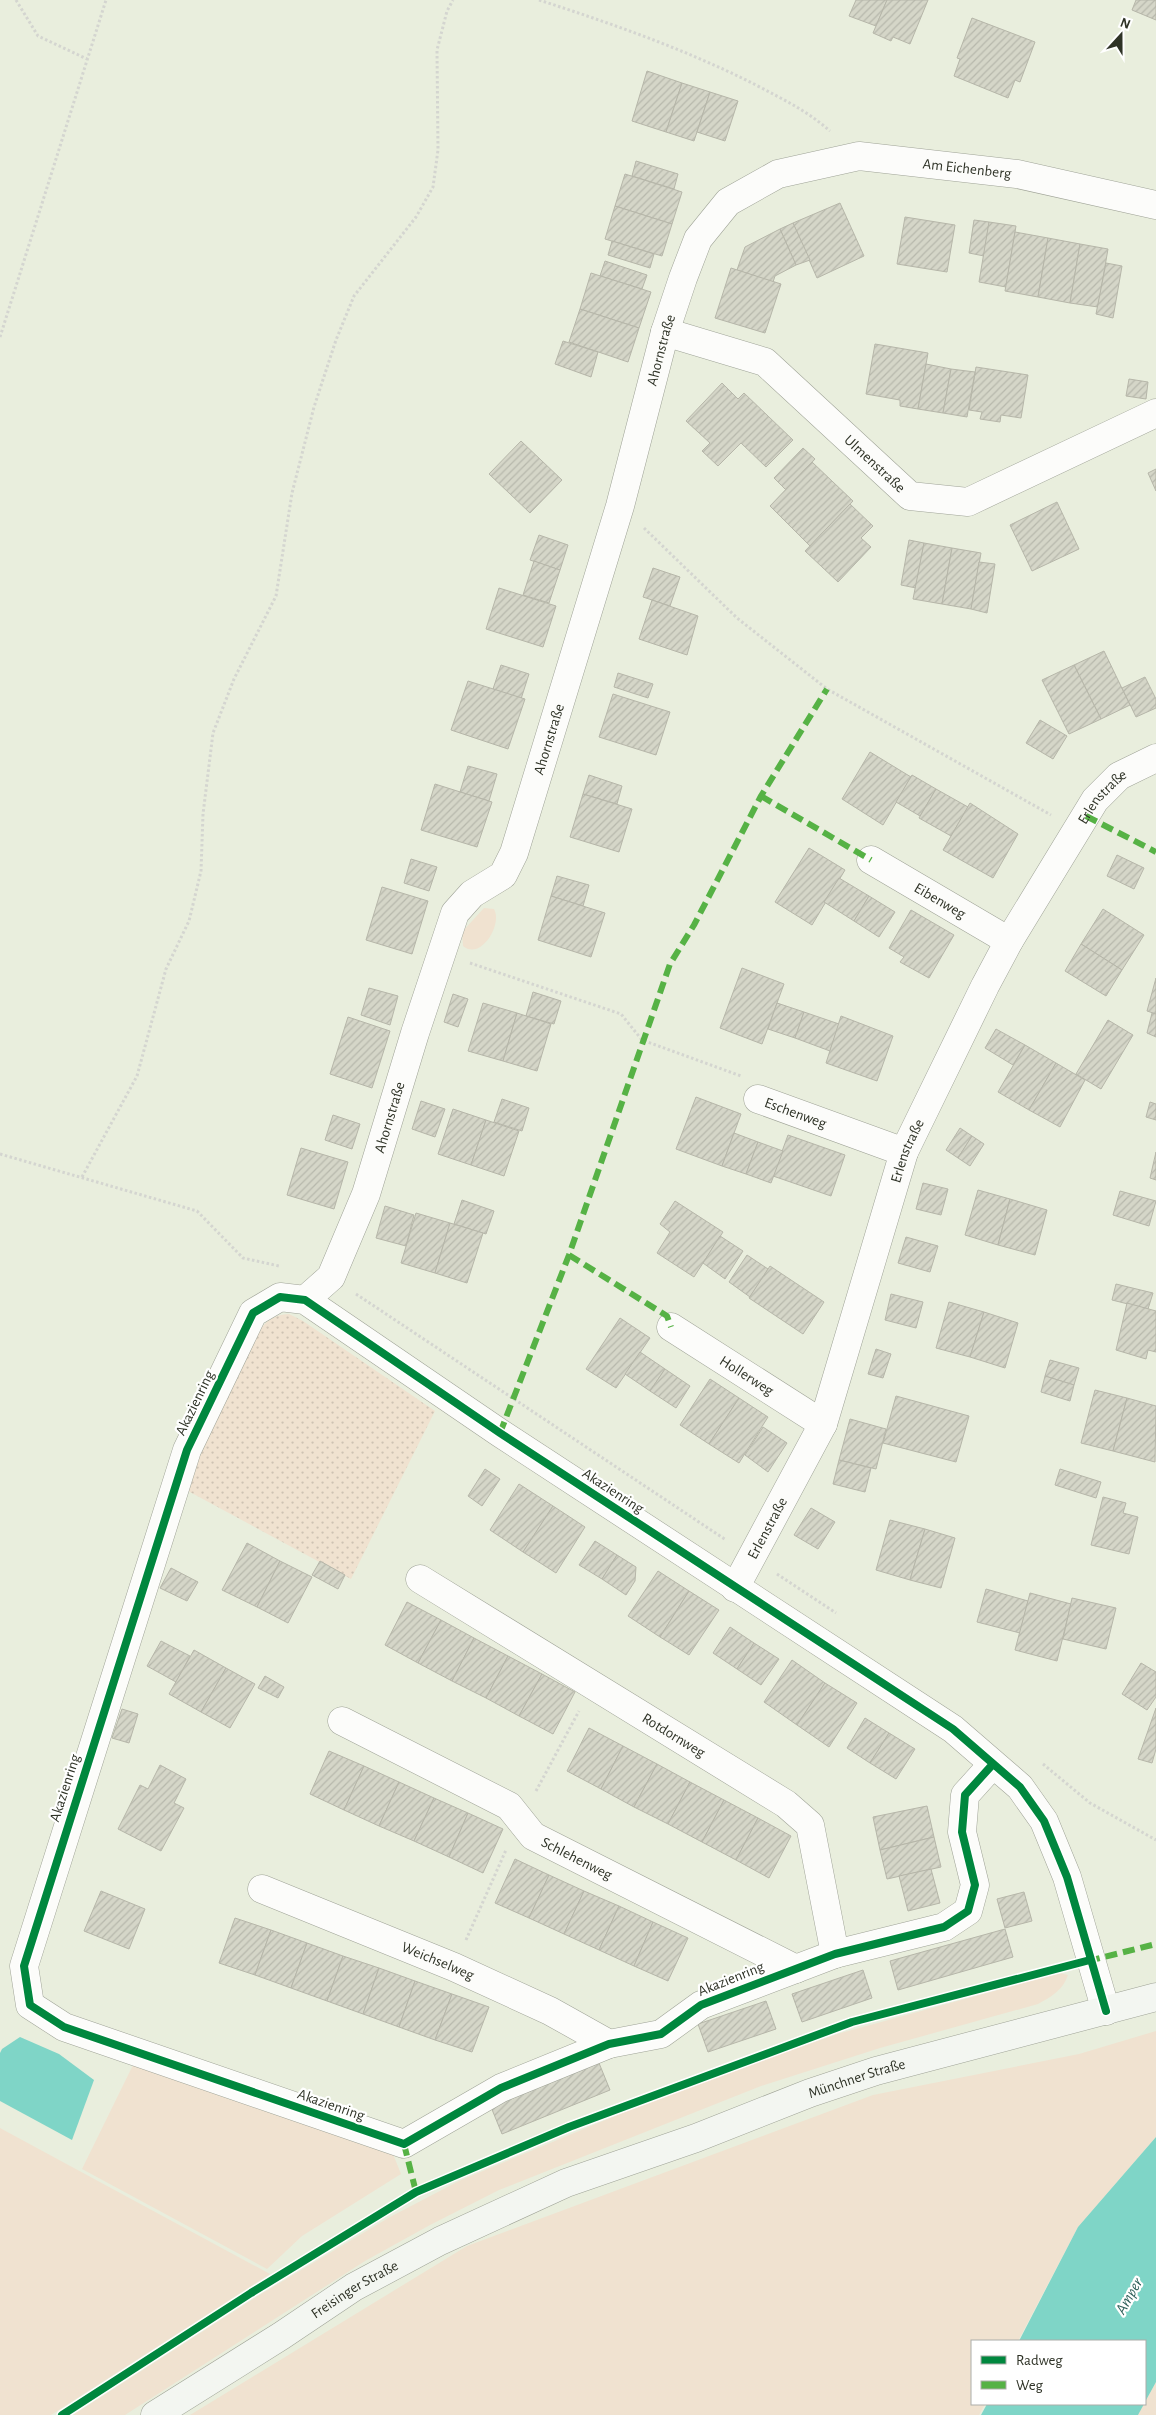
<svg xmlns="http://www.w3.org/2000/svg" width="1156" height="2415" font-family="'Alegreya Sans',sans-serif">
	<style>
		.grass { fill: #f0e2d0 }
		.park { fill: url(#park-dots) }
		.water { fill: #7fd5c7 }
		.building { fill: url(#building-hatch); stroke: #b6b6a9 }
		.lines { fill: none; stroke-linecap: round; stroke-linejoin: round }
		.street-casing { stroke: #9fa397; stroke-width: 29 }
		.secondary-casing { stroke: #9fa397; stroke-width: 29 }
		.path { stroke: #d4d5d0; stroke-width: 3; stroke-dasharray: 2.5 2.5; stroke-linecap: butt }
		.street { stroke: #fcfcfa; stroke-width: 28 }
		.secondary { stroke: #f3f6f1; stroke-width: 28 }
		.quiet { stroke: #56b245; stroke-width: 6; stroke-dasharray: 12 6; stroke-linecap: butt }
		.cycleway-casing { stroke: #fff; stroke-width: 11 }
		.cycleway { stroke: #00873e; stroke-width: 8 }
		.labels { text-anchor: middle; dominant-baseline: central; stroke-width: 4.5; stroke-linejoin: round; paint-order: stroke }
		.street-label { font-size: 15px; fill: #2f3327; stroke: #fff }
		.water-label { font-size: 16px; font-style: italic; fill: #2c5e58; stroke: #fff }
	</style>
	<defs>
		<pattern id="park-dots" width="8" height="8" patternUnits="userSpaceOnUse" patternTransform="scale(1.25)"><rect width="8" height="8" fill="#f0e2d0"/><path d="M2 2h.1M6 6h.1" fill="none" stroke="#cec2b3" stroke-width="1.8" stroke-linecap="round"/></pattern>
		<pattern id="building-hatch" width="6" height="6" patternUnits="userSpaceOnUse" patternTransform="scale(1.25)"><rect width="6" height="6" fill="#d5d6c8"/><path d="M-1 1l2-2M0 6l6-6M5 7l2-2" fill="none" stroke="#b7b8ac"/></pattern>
	</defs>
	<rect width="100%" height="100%" fill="#e9eedd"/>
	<g class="grass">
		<path d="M484,908L494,909C503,925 480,961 463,946L462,932Z"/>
		<path d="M1060,1973L1068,1975C1063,1990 1051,1997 1038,2004L880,2048L761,2086L499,2190L430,2225L365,2261L125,2415H73L258,2296L390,2217L459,2181L644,2104L774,2056L841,2033Z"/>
		<path d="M1156,2031V2137L1078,2227L1018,2341H972V2404H985L979,2415H190L467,2246L873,2095L1079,2054Z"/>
		<path d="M134,2063L393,2154L401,2174L302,2236L267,2269L82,2169Z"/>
		<path d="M0,2128L270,2274L51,2415H0Z"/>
		<path d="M1156,2382V2415H1138Z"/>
	</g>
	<path class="park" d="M289,1314L303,1321L435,1411L351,1579L188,1491L201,1450L259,1332C266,1320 274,1315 289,1314Z"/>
	<g class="water">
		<path d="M20,2037L59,2054L94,2080L72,2140L0,2101V2053L2,2049Z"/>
		<path d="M1156,2137V2382L1145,2402V2341H1019L1078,2227Z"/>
		<path d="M987,2404H1144L1138,2415H981Z"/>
	</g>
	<g class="building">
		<path d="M856,0H887L876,26L849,16Z"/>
		<path d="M887,0H928L910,44L893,37L891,41L873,33Z"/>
		<path d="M1136,0H1156V20L1132,10Z"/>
		<path d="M972,18L1035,42L1020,82L1015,80L1008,98L954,76L960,59L957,58Z"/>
		<path d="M647,71L682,83L666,132L632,121Z"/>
		<path d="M682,83L710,92L694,141L666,132Z"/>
		<path d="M710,92L738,101L725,141L697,132Z"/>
		<path d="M636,161L678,174L674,189L632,176Z"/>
		<path d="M625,174L682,192L672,224L615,206Z"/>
		<path d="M840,203L864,256L817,278L793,223Z"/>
		<path d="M615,206L672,224L662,256L605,239Z"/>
		<path d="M905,217L955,225L947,272L897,264Z"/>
		<path d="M974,220L989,222L984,256L969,253Z"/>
		<path d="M989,222L1016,226L1006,287L979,282Z"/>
		<path d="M793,223L810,260L796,265L780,229Z"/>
		<path d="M780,229L796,265L775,276L773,282L737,270L745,247Z"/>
		<path d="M1015,232L1048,238L1038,297L1005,291Z"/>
		<path d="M1048,238L1080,244L1070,303L1038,297Z"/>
		<path d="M612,241L654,254L650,268L608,255Z"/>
		<path d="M1080,244L1108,249L1098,307L1070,303Z"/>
		<path d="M605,261L647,275L642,289L600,276Z"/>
		<path d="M1106,263L1122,266L1113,318L1096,314Z"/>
		<path d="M731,268L781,284L765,333L715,318Z"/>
		<path d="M591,273L651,292L639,328L580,309Z"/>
		<path d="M580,309L639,328L628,362L569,342Z"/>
		<path d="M563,341L598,352L591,377L555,364Z"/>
		<path d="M875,344L928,353L918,409L900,406V400L866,394Z"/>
		<path d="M926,364L951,369L943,413L918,409Z"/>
		<path d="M976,367L1028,375L1021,418L1001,415L1000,422L980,419L982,412L969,410Z"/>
		<path d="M951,369L975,372L967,417L943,413Z"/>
		<path d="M1129,379L1148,382L1146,399L1126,396Z"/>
		<path d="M722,383L738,399L744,393L793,440L766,467L741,443L718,466L702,451L710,443L686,421Z"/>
		<path d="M521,441L562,480L530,513L489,474Z"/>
		<path d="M803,448L815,459L786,490L774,478Z"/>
		<path d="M812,462L853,501L810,546L770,506Z"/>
		<path d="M1156,469V491L1148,473Z"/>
		<path d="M1057,502L1079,549L1032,571L1010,525Z"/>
		<path d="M850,504L873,526L861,538L871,547L838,582L805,551Z"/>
		<path d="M539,535L568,545L560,570L530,560Z"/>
		<path d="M909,540L924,543L916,588L901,585Z"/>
		<path d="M924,543L952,548L942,604L913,599Z"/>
		<path d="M952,548L981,553L971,609L942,604Z"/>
		<path d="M534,561L560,570L549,603L523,595Z"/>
		<path d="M979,562L995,564L987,613L971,609Z"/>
		<path d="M653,568L680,577L670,606L643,597Z"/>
		<path d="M499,588L556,606L543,647L486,629Z"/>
		<path d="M652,600L698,616L687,655L639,639Z"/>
		<path d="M1104,651L1130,705L1101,719L1074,665Z"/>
		<path d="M501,665L529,674L521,699L493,689Z"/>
		<path d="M1074,665L1101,719L1069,734L1042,680Z"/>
		<path d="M618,673L653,684L648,698L614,687Z"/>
		<path d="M1145,677L1156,699V708L1136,717L1122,688Z"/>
		<path d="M468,681L525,699L508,749L451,730Z"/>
		<path d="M613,694L670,712L656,755L599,737Z"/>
		<path d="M1040,720L1067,736L1053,759L1026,743Z"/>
		<path d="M870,752L911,777L883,825L842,799Z"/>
		<path d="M468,766L497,774L489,801L460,792Z"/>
		<path d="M589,775L622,786L617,804L583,794Z"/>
		<path d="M912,775L936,789L920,816L896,802Z"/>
		<path d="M435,784L492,802L477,847L421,830Z"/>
		<path d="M936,789L968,807L951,836L919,818Z"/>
		<path d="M583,794L632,809L619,852L570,837Z"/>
		<path d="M970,803L1018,834L993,878L943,850Z"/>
		<path d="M809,848L845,870L812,925L775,902Z"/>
		<path d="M1117,855L1144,868L1134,889L1107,876Z"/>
		<path d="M411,859L437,867L429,891L404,883Z"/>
		<path d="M557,876L589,885L583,906L551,896Z"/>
		<path d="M839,878L869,896L854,921L824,902Z"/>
		<path d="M382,887L428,901L412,954L366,940Z"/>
		<path d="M551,896L605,913L591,957L538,940Z"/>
		<path d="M869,896L895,912L879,937L854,921Z"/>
		<path d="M1103,909L1144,935L1122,970L1081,944Z"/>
		<path d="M911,910L954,935L929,978L900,962L904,957L889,948Z"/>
		<path d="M1081,944L1122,970L1106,996L1065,971Z"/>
		<path d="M742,968L784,984L762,1044L720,1028Z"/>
		<path d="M1156,978V1014L1147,1011Z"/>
		<path d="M369,988L398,996L390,1025L361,1015Z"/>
		<path d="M533,992L561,1001L554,1024L526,1016Z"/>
		<path d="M453,994L468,999L458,1027L444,1022Z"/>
		<path d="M483,1003L517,1013L503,1061L468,1051Z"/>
		<path d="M777,1003L804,1012L795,1038L768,1029Z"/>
		<path d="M804,1012L839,1024L830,1051L795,1038Z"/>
		<path d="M517,1013L551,1024L537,1071L503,1061Z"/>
		<path d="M1152,1013L1156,1014V1037L1147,1033Z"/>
		<path d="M841,1016L893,1036L877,1081L826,1063Z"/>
		<path d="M348,1017L390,1031L372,1088L330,1074Z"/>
		<path d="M1108,1020L1133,1035L1101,1089L1076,1074Z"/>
		<path d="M996,1029L1025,1045L1013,1065L985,1048Z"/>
		<path d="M1025,1045L1056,1063L1029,1110L998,1092Z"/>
		<path d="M1056,1063L1085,1080L1060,1127L1029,1110Z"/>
		<path d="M696,1097L741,1114L722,1166L676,1149Z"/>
		<path d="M502,1099L529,1108L522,1131L494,1122Z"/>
		<path d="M421,1101L445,1109L435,1137L412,1129Z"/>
		<path d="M1150,1102L1156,1104V1120L1146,1117Z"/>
		<path d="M453,1109L486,1120L471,1165L438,1154Z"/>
		<path d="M333,1115L360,1124L352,1149L325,1140Z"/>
		<path d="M486,1120L519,1131L504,1176L471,1165Z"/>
		<path d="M960,1128L972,1136L958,1158L946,1150Z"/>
		<path d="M734,1133L758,1142L746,1174L722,1166Z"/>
		<path d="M788,1135L845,1155L831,1196L773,1176Z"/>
		<path d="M972,1136L984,1144L970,1166L958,1158Z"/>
		<path d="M758,1142L783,1151L771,1183L746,1174Z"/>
		<path d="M301,1148L348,1162L334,1209L287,1195Z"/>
		<path d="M1156,1152V1180L1150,1178Z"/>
		<path d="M923,1183L948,1189L941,1215L916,1209Z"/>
		<path d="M978,1190L1010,1199L998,1245L965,1235Z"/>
		<path d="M1120,1191L1156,1201L1149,1226L1113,1215Z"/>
		<path d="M1010,1199L1047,1210L1035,1255L998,1245Z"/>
		<path d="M462,1200L494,1211L486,1234L454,1224Z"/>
		<path d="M675,1201L723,1232L694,1277L657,1253L670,1232L660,1224Z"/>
		<path d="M385,1206L414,1215L406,1246L376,1238Z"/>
		<path d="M416,1213L450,1223L435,1273L401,1263Z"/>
		<path d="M450,1223L483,1233L467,1283L435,1273Z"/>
		<path d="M720,1236L743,1251L725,1279L703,1263Z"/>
		<path d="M906,1237L938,1246L930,1272L898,1263Z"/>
		<path d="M747,1255L768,1269L750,1297L729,1282Z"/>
		<path d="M770,1266L824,1302L803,1334L749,1298Z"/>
		<path d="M1116,1284L1153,1293L1148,1309L1112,1300Z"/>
		<path d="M891,1294L923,1302L916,1328L885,1320Z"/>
		<path d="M949,1302L984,1312L970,1357L936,1348Z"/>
		<path d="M1127,1303L1156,1311V1352L1148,1350L1146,1359L1116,1350Z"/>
		<path d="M984,1312L1018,1323L1005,1368L970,1357Z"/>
		<path d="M620,1318L650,1338L616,1388L586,1369Z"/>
		<path d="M876,1349L891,1354L883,1378L868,1374Z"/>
		<path d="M640,1352L665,1369L650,1391L625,1374Z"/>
		<path d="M1050,1360L1079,1368L1074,1385L1045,1376Z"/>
		<path d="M665,1369L690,1386L676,1408L650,1391Z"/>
		<path d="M1045,1376L1074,1385L1070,1401L1041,1392Z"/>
		<path d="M710,1379L739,1398L709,1444L680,1425Z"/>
		<path d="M1095,1390L1127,1398L1113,1451L1081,1443Z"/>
		<path d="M896,1396L969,1416L956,1462L883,1443Z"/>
		<path d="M739,1398L768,1417L739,1463L709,1444Z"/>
		<path d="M1127,1398L1156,1406L1155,1462L1113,1451Z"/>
		<path d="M850,1419L886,1429L876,1469L839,1460Z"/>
		<path d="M763,1427L787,1443L768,1472L745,1455Z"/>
		<path d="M839,1460L871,1468L865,1492L833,1484Z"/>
		<path d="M485,1469L500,1479L482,1506L468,1496Z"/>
		<path d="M1060,1469L1101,1482L1096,1498L1055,1485Z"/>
		<path d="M519,1484L553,1506L523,1552L490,1530Z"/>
		<path d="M1103,1497L1126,1503L1123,1513L1138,1517L1129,1554L1091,1545Z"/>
		<path d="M553,1506L585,1527L556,1573L523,1552Z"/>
		<path d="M811,1508L835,1522L818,1549L794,1535Z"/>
		<path d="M890,1520L925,1529L910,1580L876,1570Z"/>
		<path d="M925,1529L955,1538L941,1588L910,1580Z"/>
		<path d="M595,1541L617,1555L602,1579L579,1565Z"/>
		<path d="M247,1543L280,1561L257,1607L222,1590Z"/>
		<path d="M617,1555L636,1567L635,1581L626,1595L602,1579Z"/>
		<path d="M280,1561L312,1577L288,1623L257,1607Z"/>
		<path d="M320,1561L345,1575L338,1589L312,1575Z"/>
		<path d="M171,1568L198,1582L187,1601L160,1588Z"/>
		<path d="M658,1571L689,1591L660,1637L628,1616Z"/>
		<path d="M986,1589L1028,1601L1020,1633L977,1622Z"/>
		<path d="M689,1591L719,1610L689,1655L660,1637Z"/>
		<path d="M1030,1593L1071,1604L1057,1661L1015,1650Z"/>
		<path d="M1072,1598L1116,1608L1106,1649L1063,1639Z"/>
		<path d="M407,1602L441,1620L418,1663L385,1645Z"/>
		<path d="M441,1620L474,1638L452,1681L418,1663Z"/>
		<path d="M730,1627L754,1643L737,1669L713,1653Z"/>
		<path d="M474,1638L508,1656L486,1698L452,1681Z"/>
		<path d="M161,1641L190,1656L176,1682L147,1666Z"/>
		<path d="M754,1643L779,1659L761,1685L737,1669Z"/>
		<path d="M194,1650L226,1668L201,1712L169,1694Z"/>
		<path d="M508,1656L542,1674L519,1716L486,1698Z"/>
		<path d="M792,1660L825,1683L797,1725L764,1702Z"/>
		<path d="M1141,1663L1156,1672V1697L1147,1710L1122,1694Z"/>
		<path d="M226,1668L255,1684L230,1728L201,1712Z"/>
		<path d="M542,1674L575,1692L553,1734L519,1716Z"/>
		<path d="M265,1676L284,1687L278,1698L258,1688Z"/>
		<path d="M825,1683L857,1703L829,1747L797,1725Z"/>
		<path d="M1156,1708V1749L1152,1763L1138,1759Z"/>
		<path d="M122,1709L138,1714L129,1743L112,1738Z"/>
		<path d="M865,1718L889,1733L870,1763L847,1748Z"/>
		<path d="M589,1728L623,1746L601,1789L567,1771Z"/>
		<path d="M889,1733L915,1749L896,1779L870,1763Z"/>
		<path d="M623,1746L657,1764L634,1807L601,1789Z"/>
		<path d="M329,1751L364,1766L344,1810L310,1794Z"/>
		<path d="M657,1764L690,1782L668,1824L634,1807Z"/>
		<path d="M160,1765L186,1779L174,1803L184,1808L161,1851L118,1829L140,1785L148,1789Z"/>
		<path d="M364,1766L399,1782L379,1826L344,1810Z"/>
		<path d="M399,1782L434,1798L414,1841L379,1826Z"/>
		<path d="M690,1782L724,1800L702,1842L668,1824Z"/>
		<path d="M434,1798L468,1813L449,1857L414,1841Z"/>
		<path d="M724,1800L758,1818L736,1860L702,1842Z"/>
		<path d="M927,1806L934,1837L880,1850L873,1817Z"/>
		<path d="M468,1813L503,1829L483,1873L449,1857Z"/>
		<path d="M758,1818L791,1836L769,1878L736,1860Z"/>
		<path d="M934,1837L941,1867L887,1879L880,1850Z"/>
		<path d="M515,1859L549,1875L529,1918L495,1903Z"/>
		<path d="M931,1869L940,1903L908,1911L899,1876Z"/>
		<path d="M549,1875L584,1891L564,1934L529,1918Z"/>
		<path d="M101,1891L145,1909L129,1949L84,1931Z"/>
		<path d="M584,1891L619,1906L599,1950L564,1934Z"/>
		<path d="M1024,1892L1032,1921L1005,1928L997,1899Z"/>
		<path d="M619,1906L653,1922L634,1966L599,1950Z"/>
		<path d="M235,1918L271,1930L255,1975L219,1963Z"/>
		<path d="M653,1922L688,1938L668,1981L634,1966Z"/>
		<path d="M1005,1929L1013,1957L898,1990L890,1961Z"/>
		<path d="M271,1930L307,1943L291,1988L255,1975Z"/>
		<path d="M307,1943L343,1956L327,2001L291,1988Z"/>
		<path d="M343,1956L379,1968L363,2014L327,2001Z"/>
		<path d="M379,1968L415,1981L399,2027L363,2014Z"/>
		<path d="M863,1970L872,1998L802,2022L792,1994Z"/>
		<path d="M415,1981L452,1994L435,2040L399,2027Z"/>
		<path d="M452,1994L489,2007L472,2052L435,2040Z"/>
		<path d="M766,2001L776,2029L708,2052L698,2024Z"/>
		<path d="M599,2063L610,2090L502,2134L491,2107Z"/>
	</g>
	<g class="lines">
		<g class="street-casing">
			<g id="street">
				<path id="s1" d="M665,332L765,362L910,496L968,502L1156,413"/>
				<path id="s2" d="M871,860L1009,941"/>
				<path id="s3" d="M758,1099L904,1152"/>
				<path id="s4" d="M305,1300L331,1277L366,1194L415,1033L455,913L472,894L503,875L514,853L620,506L665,332L683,278L698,239L728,202L778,174L859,156L1017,174L1156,205"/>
				<path id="s5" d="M671,1327L823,1424"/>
				<path id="s6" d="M420,1579L786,1804L810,1825L835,1954"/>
				<path id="s7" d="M735,1588L823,1424L904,1152L985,986L1009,941L1095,800L1119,776L1156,758"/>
				<path id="s8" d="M342,1721L509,1806L533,1836L796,1969"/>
				<path d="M993,1764L965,1795L962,1832L975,1885L968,1911L944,1927L835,1954L701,2005L661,2034L609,2044L501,2088L404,2144L64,2027L30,2005L24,1966L187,1450L253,1313L280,1297L305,1300L500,1433L953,1729L1020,1787L1044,1821L1067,1877L1106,2011"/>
				<path id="s9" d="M262,1889L454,1967L550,2011L609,2044"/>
			</g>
		</g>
		<g class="secondary-casing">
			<g id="secondary">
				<path id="s10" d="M155,2415L281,2336L354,2287L440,2241L566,2183L696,2138L810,2093L876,2071L1156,1997"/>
			</g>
		</g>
		<g class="path">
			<path d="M16,0L38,36L87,59"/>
			<path d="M539,0C613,24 687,50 756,85C784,100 806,110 830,131"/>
			<path d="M0,337L106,0"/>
			<path d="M644,528L737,618L827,689L1051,815"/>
			<path d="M470,963L621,1014L642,1040L741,1076"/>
			<path d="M0,1154L197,1211L243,1258L279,1266"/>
			<path d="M82,1177L137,1076L166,969L189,921L201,871L203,814L213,733L234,679L276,596L292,493L314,407L336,340L354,296L416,217L433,187L438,150L437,50L447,11L453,0"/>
			<path d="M356,1294L726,1540"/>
			<path d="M777,1574L836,1613"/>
			<path d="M1043,1764L1090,1803L1156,1840"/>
			<path d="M536,1791L579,1711"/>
			<path d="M466,1940L506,1850"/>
		</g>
		<use href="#street" class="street"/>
		<use href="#secondary" class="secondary"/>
		<g class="quiet">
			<path d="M761,796L871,860"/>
			<path d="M1086,816L1156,852"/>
			<path d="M569,1255L667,1316L671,1327"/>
			<path d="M500,1433L569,1255L670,964L694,925L761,796L827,689"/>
			<path d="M1088,1961L1156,1944"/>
			<path d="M404,2144L416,2192"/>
		</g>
		<g class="cycleway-casing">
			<g id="cycleway">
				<path d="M993,1764L965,1795L962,1832L975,1885L968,1911L944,1927L835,1954L701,2005L661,2034L609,2044L501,2088L404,2144L64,2027L30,2005L24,1966L187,1450L253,1313L280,1297L305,1300L500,1433L953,1729L1020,1787L1044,1821L1067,1877L1106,2011"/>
				<path d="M62,2415L251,2293L416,2192L569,2127L852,2022L1090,1960"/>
			</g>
		</g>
		<use href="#cycleway" class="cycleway"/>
	</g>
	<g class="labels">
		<g class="street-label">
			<text stroke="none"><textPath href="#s4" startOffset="1444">Am Eichenberg</textPath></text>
			<text stroke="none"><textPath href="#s4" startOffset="1030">Ahornstraße</textPath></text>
			<text stroke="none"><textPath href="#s1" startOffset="254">Ulmenstraße</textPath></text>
			<text stroke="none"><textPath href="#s4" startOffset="625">Ahornstraße</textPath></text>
			<text stroke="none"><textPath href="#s7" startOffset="878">Erlenstraße</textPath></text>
			<text stroke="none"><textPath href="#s2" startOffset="80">Eibenweg</textPath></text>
			<text stroke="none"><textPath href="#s3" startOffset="40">Eschenweg</textPath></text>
			<text stroke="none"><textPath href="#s4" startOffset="205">Ahornstraße</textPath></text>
			<text stroke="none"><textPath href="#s7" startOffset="472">Erlenstraße</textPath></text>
			<text stroke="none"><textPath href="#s5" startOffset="90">Hollerweg</textPath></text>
			<text transform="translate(195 1403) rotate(-64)">Akazienring</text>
			<text transform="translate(613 1491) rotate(33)">Akazienring</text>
			<text stroke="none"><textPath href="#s7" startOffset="68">Erlenstraße</textPath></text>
			<text stroke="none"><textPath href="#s6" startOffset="298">Rotdornweg</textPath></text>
			<text transform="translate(65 1788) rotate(-72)">Akazienring</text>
			<text stroke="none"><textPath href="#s8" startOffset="275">Schlehenweg</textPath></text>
			<text stroke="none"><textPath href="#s9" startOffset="190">Weichselweg</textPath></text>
			<text transform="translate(731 1979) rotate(-22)">Akazienring</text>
			<text stroke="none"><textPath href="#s10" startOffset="782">Münchner Straße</textPath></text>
			<text transform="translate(331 2105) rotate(19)">Akazienring</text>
			<text stroke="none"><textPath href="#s10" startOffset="236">Freisinger Straße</textPath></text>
		</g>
		<g class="water-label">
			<text transform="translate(1129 2296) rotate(-60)">Amper</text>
		</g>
	</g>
	<rect x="971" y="2340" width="175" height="65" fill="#ffffff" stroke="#acada9"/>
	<rect x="981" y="2356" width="25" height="8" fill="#00873e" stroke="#acada9"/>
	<text x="1016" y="2365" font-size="15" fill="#2f3327">Radweg</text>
	<rect x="981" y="2381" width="25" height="8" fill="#56b245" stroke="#acada9"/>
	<text x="1016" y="2390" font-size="15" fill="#2f3327">Weg</text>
	<g transform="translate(1121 35) rotate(21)" stroke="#ffffff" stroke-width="4" paint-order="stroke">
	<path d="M0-4L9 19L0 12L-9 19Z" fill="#2f3327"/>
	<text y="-8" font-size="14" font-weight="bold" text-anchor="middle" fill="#2f3327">N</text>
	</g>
</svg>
